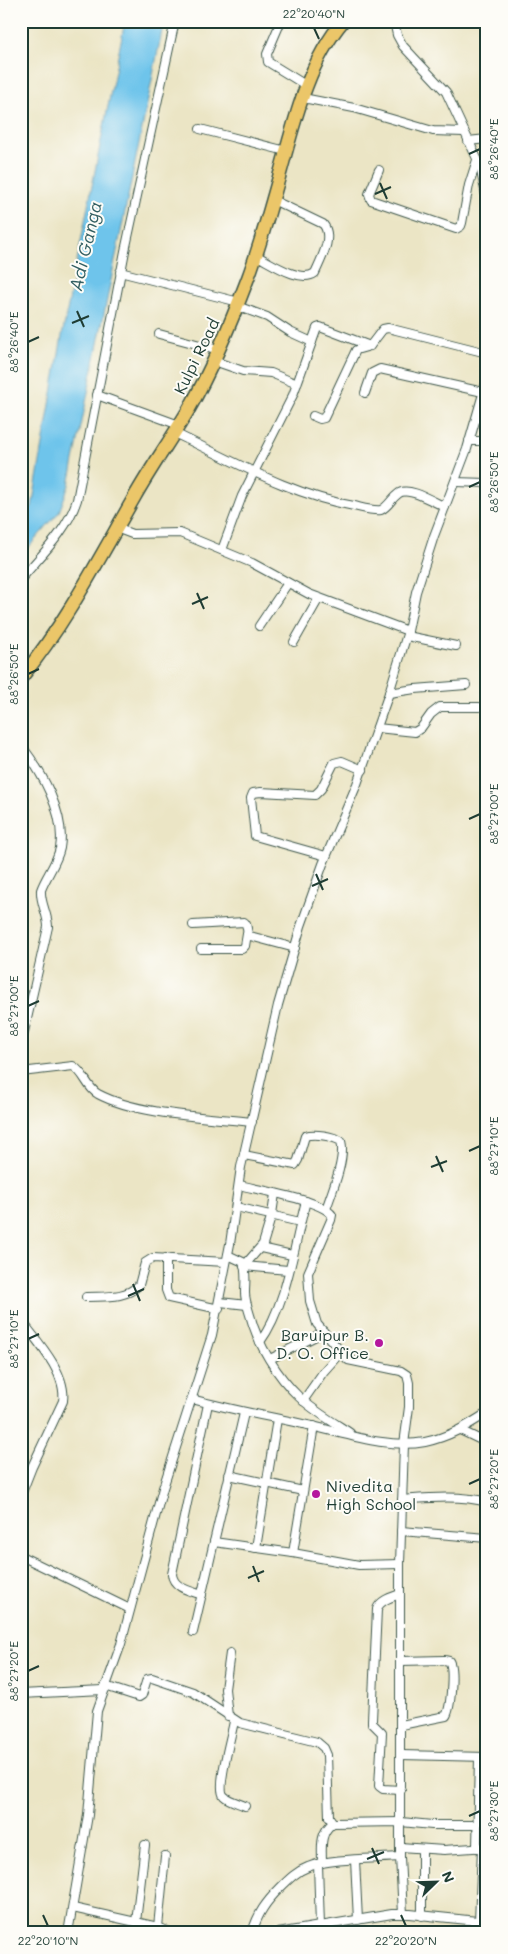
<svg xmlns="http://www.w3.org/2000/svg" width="508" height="1954" font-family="Mali,sans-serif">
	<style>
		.water { fill: #6ec4eb; stroke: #468090 }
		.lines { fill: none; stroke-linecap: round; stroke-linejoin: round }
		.minor-casing { stroke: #3e564a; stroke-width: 10 }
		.primary-casing { stroke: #3e564a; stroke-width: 15 }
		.minor { stroke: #fff; stroke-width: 8 }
		.primary { stroke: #ebc669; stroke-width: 12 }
		.ticks { fill: none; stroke: #1f3d34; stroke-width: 2 }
		.poi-dot { fill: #b5179e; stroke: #fdfcf7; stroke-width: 2 }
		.labels { text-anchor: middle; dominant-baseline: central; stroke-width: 4; stroke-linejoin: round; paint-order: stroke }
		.street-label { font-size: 16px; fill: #1f3d34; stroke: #fdfcf7 }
		.poi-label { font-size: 16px; fill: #1f3d34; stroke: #fdfcf7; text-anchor: end }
		.water-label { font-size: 18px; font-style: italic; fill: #335f62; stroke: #fdfcf7 }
		.neatline { fill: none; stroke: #1f3d34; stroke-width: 2 }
		.ticks-label { font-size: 12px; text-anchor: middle; fill: #1f3d34 }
	</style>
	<rect width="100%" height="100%" fill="#fdfcf7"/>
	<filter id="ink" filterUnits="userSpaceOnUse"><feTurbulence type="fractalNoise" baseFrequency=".02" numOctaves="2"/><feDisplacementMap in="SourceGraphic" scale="10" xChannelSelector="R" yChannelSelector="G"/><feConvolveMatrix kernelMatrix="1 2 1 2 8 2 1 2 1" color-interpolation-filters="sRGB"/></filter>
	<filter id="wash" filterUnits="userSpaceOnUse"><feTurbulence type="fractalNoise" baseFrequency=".0096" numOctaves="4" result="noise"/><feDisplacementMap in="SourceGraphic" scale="20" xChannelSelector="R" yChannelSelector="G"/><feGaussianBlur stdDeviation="1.12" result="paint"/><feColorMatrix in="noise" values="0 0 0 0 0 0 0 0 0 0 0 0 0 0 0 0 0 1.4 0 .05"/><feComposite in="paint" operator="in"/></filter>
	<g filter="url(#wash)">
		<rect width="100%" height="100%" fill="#ebe5c5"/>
		<path class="water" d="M125,21H164L69,485L59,512L21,556V518L32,507L62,336Z"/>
	</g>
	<g filter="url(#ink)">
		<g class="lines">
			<g class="minor-casing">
				<g id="minor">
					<path d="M281,21L267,54L268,62L307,86"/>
					<path d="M394,21L397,35L403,46L446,92L480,165L487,201"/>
					<path d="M303,98L354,108L433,131L464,132"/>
					<path d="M200,129L286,151"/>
					<path d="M468,141L487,139"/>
					<path d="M379,170L369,194L371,200L456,229L461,226L462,223L469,185L477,160"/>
					<path d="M255,255C270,262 300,284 315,273C321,259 334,237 323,224L273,200"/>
					<path d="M120,272L239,302"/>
					<path d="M237,306L267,317L290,332L312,342"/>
					<path d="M159,334L219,350"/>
					<path d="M214,361L243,371L271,373L297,384"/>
					<path d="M365,393L372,373L380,369L483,392"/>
					<path d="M97,395L179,425"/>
					<path d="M313,416L320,419L324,418L356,350L370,346L383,329L388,328L487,353"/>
					<path d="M174,433C232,460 290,495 354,506C363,508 372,511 381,510C389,506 391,499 398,494C407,485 434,502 445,507"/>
					<path d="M469,441H487"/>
					<path d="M455,482L487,483"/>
					<path d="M116,528L132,534L180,533L252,563L309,594L408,631"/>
					<path d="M222,550L242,496L293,395L317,328L320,327L370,346"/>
					<path d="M21,579C42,554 67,531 77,500L125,251L175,21"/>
					<path d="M259,626L288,583"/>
					<path d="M407,636L456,646"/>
					<path d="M294,642L319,598"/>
					<path d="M389,693L415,689L466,685"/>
					<path d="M377,728L415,732L421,728L431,714L440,707H479"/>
					<path d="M21,745C41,771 66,814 60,848C57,863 46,876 41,890C40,903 48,914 48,927L21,1045"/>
					<path d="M326,856L255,836L251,798L253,793L261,792L315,795L321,789L334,763L342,761L363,770"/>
					<path d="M193,925L244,922C249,925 245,932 250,936L295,948"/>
					<path d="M201,949H242L245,946L247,934"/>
					<path d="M21,1072L73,1066C85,1073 86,1087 98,1094C137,1115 208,1117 252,1122"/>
					<path d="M244,1155L295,1165L298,1160L305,1136C315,1133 332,1136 341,1141C346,1158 332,1192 326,1209"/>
					<path d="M239,1185C259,1190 321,1200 332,1215L331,1220L308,1273L310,1301L317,1324L348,1360L401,1371L407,1375L409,1383V1407L404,1444L400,1564V1857L403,1914"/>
					<path d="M236,1207L300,1222"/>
					<path d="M261,1248L292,1255"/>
					<path d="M228,1255L243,1262C247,1272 245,1282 245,1293C245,1300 248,1308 250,1315C258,1345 277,1376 299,1397C314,1411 333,1422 350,1433"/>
					<path d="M166,1258V1290L169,1298L219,1309"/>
					<path d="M244,1266L263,1244L272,1214L275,1194"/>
					<path d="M244,1266L288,1270"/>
					<path d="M86,1297C105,1296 125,1299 139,1285L145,1263L153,1258L226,1262"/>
					<path d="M220,1302L247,1305"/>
					<path d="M21,1320C37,1341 67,1373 63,1401L32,1467L21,1495"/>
					<path d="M260,1342C287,1305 294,1245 306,1201"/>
					<path d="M270,1359L324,1332"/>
					<path d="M192,1399C232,1410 272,1417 312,1426C347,1434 388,1449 425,1442C449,1437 467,1426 487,1413"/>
					<path d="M303,1401L324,1371L341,1352"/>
					<path d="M244,1413L214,1542L293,1553L359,1565L400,1564"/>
					<path d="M460,1430L487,1443"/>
					<path d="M229,1475L303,1491"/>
					<path d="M402,1500C429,1498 460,1495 487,1502"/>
					<path d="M401,1531L487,1538"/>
					<path d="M256,1548L277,1419"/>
					<path d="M293,1553L314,1426"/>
					<path d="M21,1556L130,1609"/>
					<path d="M400,1594C392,1597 380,1600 377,1609L372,1720V1723L382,1733L379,1786L383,1789L401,1790"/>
					<path d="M202,1595C191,1591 173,1588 172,1574L208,1404"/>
					<path d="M193,1632L214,1542"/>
					<path d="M401,1661L444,1660L449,1661C454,1668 451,1708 446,1716L401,1725"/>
					<path d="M105,1686L139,1697L142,1695L147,1679L152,1678L193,1692L240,1723L317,1742L324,1748L327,1755L329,1817L333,1823L401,1822L432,1825H477"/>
					<path d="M21,1694L103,1690"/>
					<path d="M228,1716L225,1689L230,1653"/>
					<path d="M234,1721C232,1734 216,1788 224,1796C229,1801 239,1803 245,1806"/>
					<path d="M401,1755L487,1757"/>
					<path d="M400,1847L444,1850L487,1847"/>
					<path d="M477,1848L479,1757"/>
					<path d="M355,1860L358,1920"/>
					<path d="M322,1863C322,1848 319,1833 333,1823"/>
					<path d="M318,1864L320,1926"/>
					<path d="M73,1908L158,1927L172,1933"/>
					<path d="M422,1916V1849"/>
					<path d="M136,1922L145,1845"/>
					<path d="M479,1922L482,1848"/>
					<path d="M158,1927L165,1856"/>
					<path d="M68,1933L88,1815L97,1711L121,1644L163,1488L212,1335L230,1244L241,1167L278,1005L301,926L323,864L357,784L389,693L408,631L416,592L434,536L467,449L487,380"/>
					<path d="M252,1933C258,1913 266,1902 280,1888C289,1879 297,1871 308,1867C328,1858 376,1859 400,1857"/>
					<path d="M278,1933L392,1914H410L487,1922"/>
				</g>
			</g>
			<g class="primary-casing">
				<path id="primary" d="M21,678C66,623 100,557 135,496C152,466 172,438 189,409C213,367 231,323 248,278C261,243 271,206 281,170C295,119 308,63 343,21"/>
			</g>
			<use href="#minor" class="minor"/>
			<use href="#primary" class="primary"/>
		</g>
	</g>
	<path class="ticks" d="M314,28L319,39M469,154L480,149M380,183L387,199M375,194L391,187M77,311L84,327M72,323L89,316M28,342L39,337M469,487L480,482M197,593L204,609M192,604L208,597M28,674L39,669M469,819L480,814M316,874L323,890M312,886L328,879M28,1006L39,1001M469,1151L480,1146M436,1156L443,1172M431,1167L447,1161M133,1284L140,1301M128,1296L144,1289M28,1339L39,1334M469,1484L480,1479M253,1566L259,1582M248,1578L264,1571M28,1671L39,1666M469,1816L480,1811M372,1848L379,1864M367,1859L384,1852M43,1915L48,1926M401,1915L406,1926"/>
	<g class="poi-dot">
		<circle cx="379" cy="1343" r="5"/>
		<circle cx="316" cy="1494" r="5"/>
	</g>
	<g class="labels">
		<g class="street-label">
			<text transform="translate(196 356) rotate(-64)">Kulpi Road</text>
		</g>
		<g class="poi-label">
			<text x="369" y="1334">Baruipur B.<tspan x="369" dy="18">D. O. Office</tspan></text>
			<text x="326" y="1485" text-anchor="start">Nivedita<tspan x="326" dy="18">High School</tspan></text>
		</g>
		<g class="water-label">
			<text transform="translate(85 246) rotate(-77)">Adi Ganga</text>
		</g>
	</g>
	<rect width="508" height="1954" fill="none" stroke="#fdfcf7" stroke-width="55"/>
	<g transform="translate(436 1882) rotate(67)" stroke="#fdfcf7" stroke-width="4" paint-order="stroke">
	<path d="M0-4L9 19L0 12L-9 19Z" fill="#1f3d34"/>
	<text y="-8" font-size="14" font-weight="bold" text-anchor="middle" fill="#1f3d34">N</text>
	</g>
	<rect x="28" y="28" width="452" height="1898" class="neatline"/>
	<g class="ticks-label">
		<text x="314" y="18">22°20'40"N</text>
		<text transform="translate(494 149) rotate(-90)" y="4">88°26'40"E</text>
		<text transform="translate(14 342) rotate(-90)" y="4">88°26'40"E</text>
		<text transform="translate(494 482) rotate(-90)" y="4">88°26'50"E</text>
		<text transform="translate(14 674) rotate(-90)" y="4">88°26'50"E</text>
		<text transform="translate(494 814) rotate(-90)" y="4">88°27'00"E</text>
		<text transform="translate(14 1006) rotate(-90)" y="4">88°27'00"E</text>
		<text transform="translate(494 1146) rotate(-90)" y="4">88°27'10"E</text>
		<text transform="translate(14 1339) rotate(-90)" y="4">88°27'10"E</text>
		<text transform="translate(494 1479) rotate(-90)" y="4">88°27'20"E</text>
		<text transform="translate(14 1671) rotate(-90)" y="4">88°27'20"E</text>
		<text transform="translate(494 1811) rotate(-90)" y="4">88°27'30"E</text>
		<text x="48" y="1945">22°20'10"N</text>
		<text x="406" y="1945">22°20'20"N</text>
	</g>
</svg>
